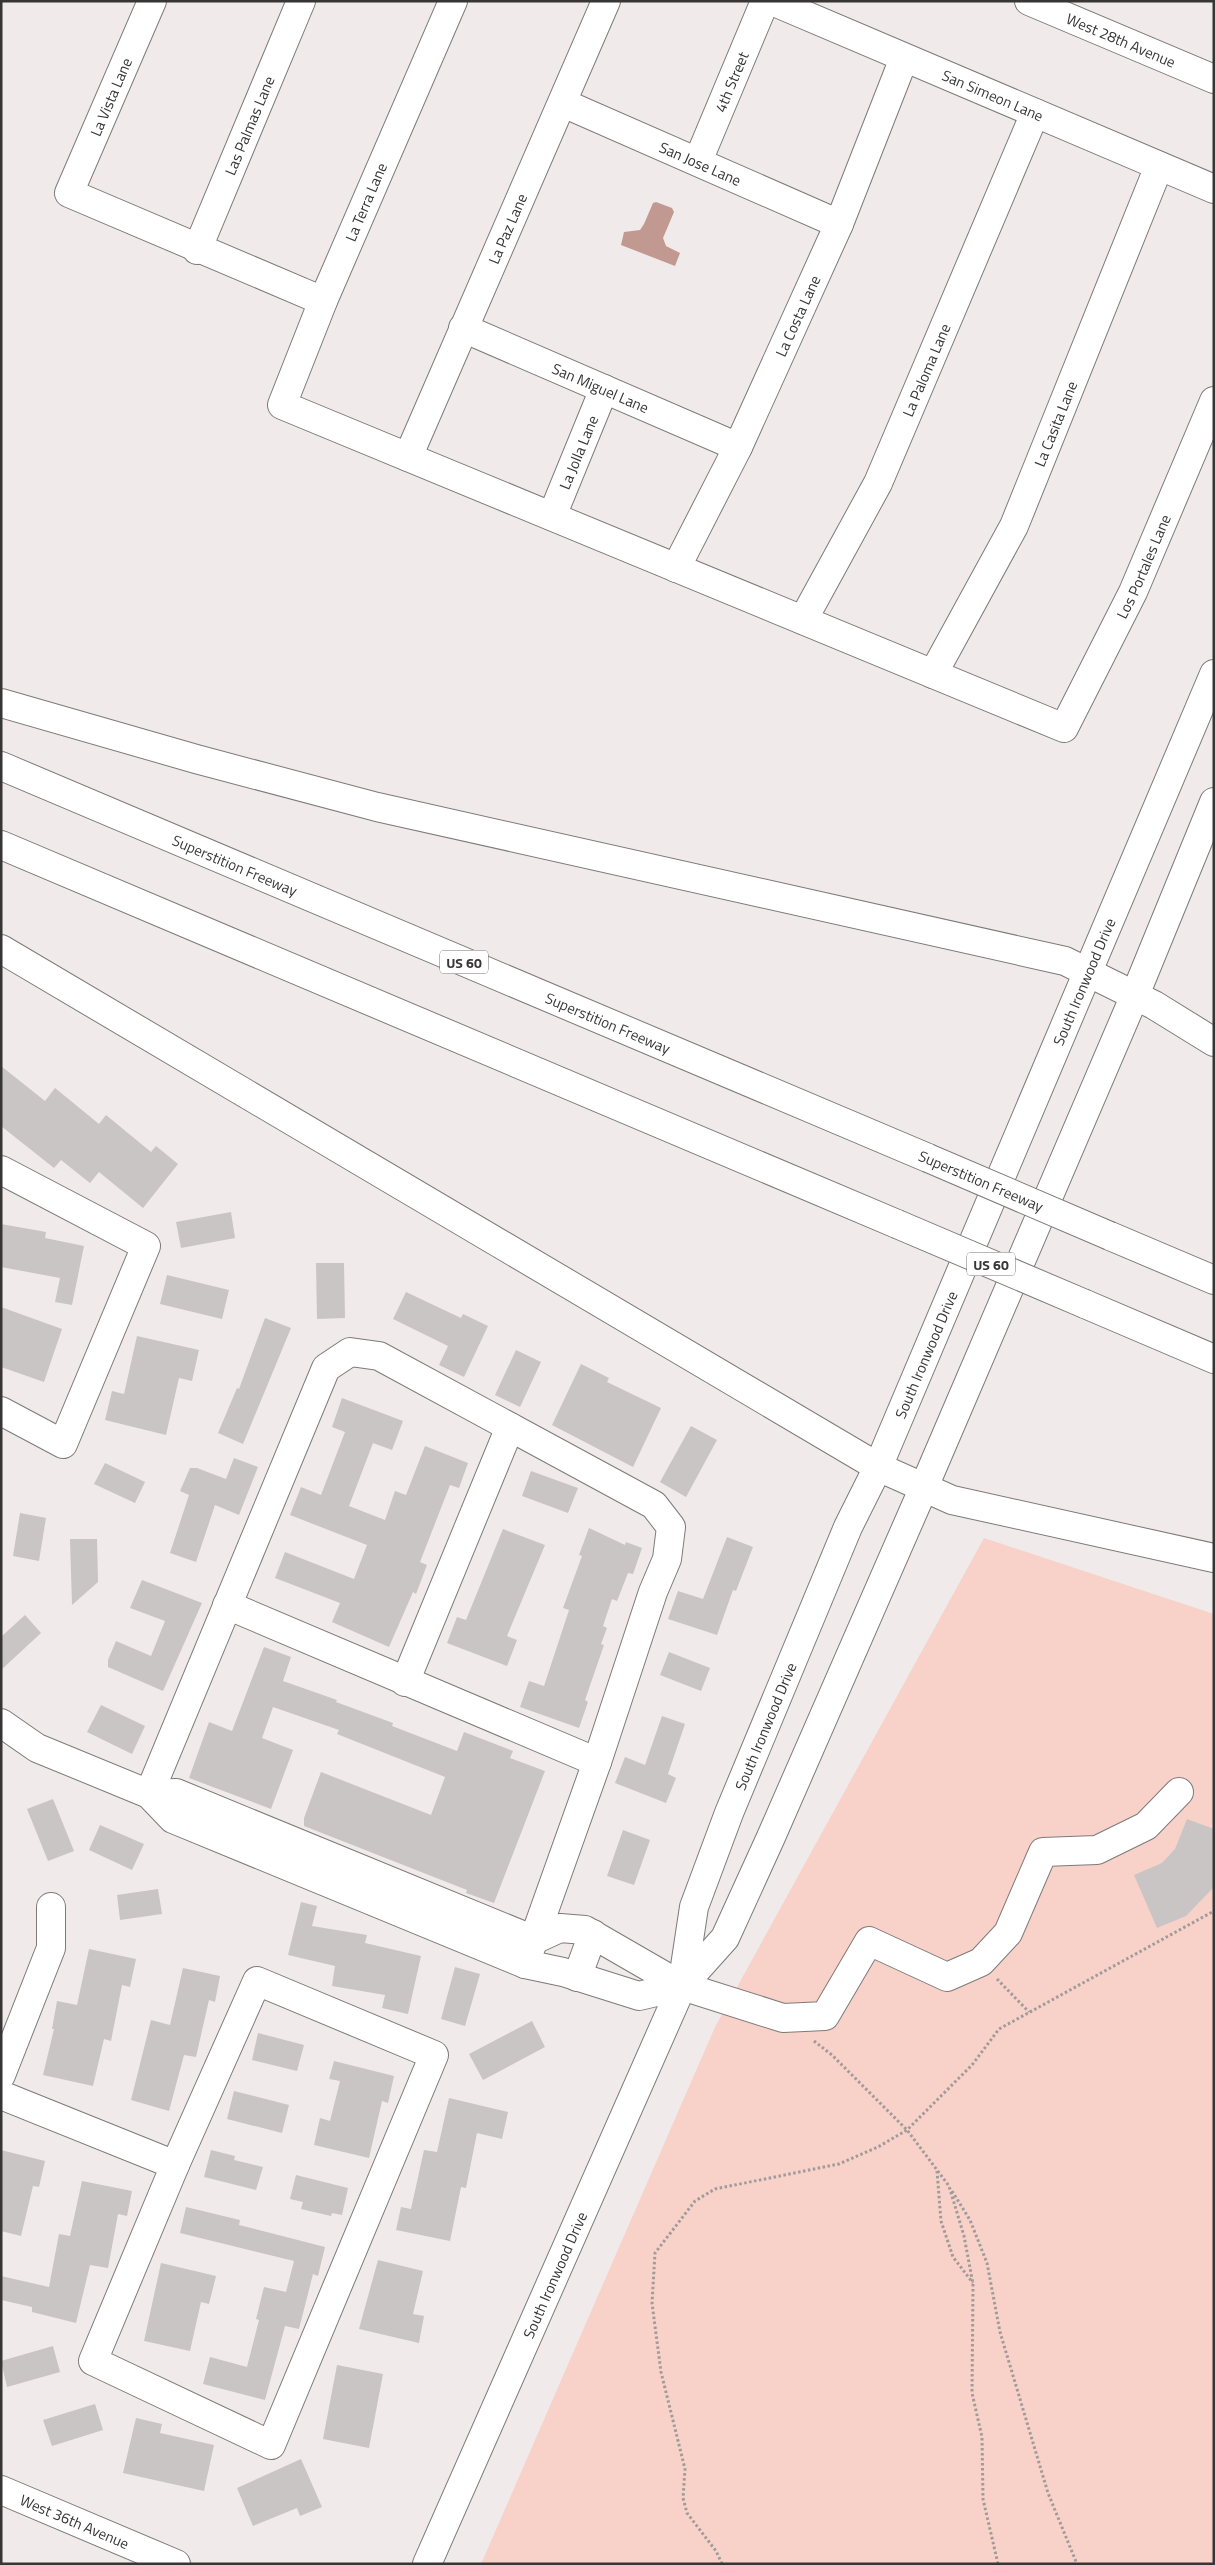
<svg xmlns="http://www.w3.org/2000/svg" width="1215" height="2565" font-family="'Titillium Web',sans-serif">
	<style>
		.green { fill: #f8d2c9 }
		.water { fill: #c19990 }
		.building { fill: #c9c5c4 }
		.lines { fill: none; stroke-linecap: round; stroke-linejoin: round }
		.minor-casing { stroke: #7e7a79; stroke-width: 30 }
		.major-casing { stroke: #7e7a79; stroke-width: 30 }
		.highway-casing { stroke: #7e7a79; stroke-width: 30 }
		.path { stroke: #9f9b9a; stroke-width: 3; stroke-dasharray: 2.5 2.5; stroke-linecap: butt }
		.minor { stroke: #fff; stroke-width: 28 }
		.major { stroke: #fff; stroke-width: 28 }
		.highway { stroke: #fff; stroke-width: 28 }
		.highway-bridge-casing { stroke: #7e7a79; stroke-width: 30; stroke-linecap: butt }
		.highway-bridge { stroke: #fff; stroke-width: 28 }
		.labels { text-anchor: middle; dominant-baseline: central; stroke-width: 4; stroke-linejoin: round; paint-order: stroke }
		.shield { fill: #fff; stroke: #737272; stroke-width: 1 }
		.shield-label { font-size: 14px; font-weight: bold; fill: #373535 }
		.street-label { font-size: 15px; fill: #373535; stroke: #fff }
	</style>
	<rect width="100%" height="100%" fill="#f0ebea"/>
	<path class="green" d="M984,1538L1214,1614V2564H481L715,2027Z"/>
	<path class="water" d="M656,202L672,208L674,212L663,238L666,246L680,253L675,266L621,245L624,232L640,230L644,224L653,203Z"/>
	<g class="building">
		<path d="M1,1066L45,1101L55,1088L99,1124L106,1115L151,1152L156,1146L178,1164L143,1208L99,1172L90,1183L61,1160L54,1168L1,1126Z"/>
		<path d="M231,1212L235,1238L181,1248L176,1222Z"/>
		<path d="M1,1224L46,1232L45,1238L84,1246L72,1305L55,1302L60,1278L1,1267Z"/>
		<path d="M316,1263H344L345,1318L317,1319Z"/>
		<path d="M167,1275L229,1290L222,1319L160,1304Z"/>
		<path d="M406,1292L461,1318L463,1314L488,1326L464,1377L439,1365L448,1346L393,1319Z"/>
		<path d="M1,1307L62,1329L44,1382L1,1367Z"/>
		<path d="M265,1318L291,1328L243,1444L218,1433L237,1388L239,1389Z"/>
		<path d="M137,1336L199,1350L192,1381L179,1378L166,1435L105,1420L112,1391L124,1394Z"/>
		<path d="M516,1350L541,1362L520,1407L495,1395Z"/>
		<path d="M581,1364L609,1378L607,1382L661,1408L633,1467L552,1425Z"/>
		<path d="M342,1398L403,1421L392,1450L373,1443L349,1506L385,1520L395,1491L406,1495L425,1446L468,1463L459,1488L450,1485L420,1562L427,1565L416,1594L413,1592L389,1647L332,1622L340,1603L275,1578L285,1552L354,1579L367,1545L290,1515L301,1487L321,1495L345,1432L332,1427Z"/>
		<path d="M691,1426L717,1440L686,1497L660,1482Z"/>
		<path d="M234,1458L258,1467L239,1515L215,1505L196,1562L170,1553L189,1495L180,1491L190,1468H197L226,1479Z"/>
		<path d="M105,1463L145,1482L135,1503L94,1484Z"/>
		<path d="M531,1471L578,1488L568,1513L522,1496Z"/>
		<path d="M20,1513L46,1518L39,1561L13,1556Z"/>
		<path d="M589,1528L625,1545L626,1542L642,1548L633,1574L628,1573L617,1601L612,1599L603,1626L607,1628L601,1644L604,1645L585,1700L588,1702L579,1728L520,1707L529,1681L544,1686L569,1610L563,1608L582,1556L579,1555Z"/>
		<path d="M503,1529L545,1545L507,1636L517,1640L507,1666L447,1643L457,1617L466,1620Z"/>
		<path d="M727,1537L753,1547L736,1591L733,1590L717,1635L668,1619L678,1591L703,1599Z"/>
		<path d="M70,1539H97L98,1582L72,1605Z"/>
		<path d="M142,1580L202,1603L163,1691L108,1667V1660L116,1641L151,1656L165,1621L130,1608Z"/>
		<path d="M25,1615L41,1633L1,1670V1637Z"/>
		<path d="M264,1647L291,1657L283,1681L337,1700L336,1702L393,1723L392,1726L457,1751L464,1732L513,1751L510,1758L545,1771L494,1903L466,1893L467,1890L304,1826V1818L321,1772L431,1815L445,1777L337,1734L339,1730L273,1707L262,1738L293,1750L271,1809L189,1778L209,1722L232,1731Z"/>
		<path d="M669,1652L710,1668L701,1691L660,1675Z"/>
		<path d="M101,1705L145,1726L132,1754L87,1732Z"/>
		<path d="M662,1716L685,1724L668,1774L676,1778L666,1803L615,1783L625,1757L645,1765Z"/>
		<path d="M53,1799L74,1851L48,1861L27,1809Z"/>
		<path d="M1187,1819L1214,1829V1887L1186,1916L1157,1928L1134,1875L1162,1863L1175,1849Z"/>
		<path d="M100,1825L144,1844L132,1870L89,1850Z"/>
		<path d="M623,1830L650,1840L634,1885L607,1876Z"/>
		<path d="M158,1889L162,1914L120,1920L117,1895Z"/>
		<path d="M301,1902L317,1906L312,1926L367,1935L365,1943L421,1956L408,2014L382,2008L385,1995L332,1986L335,1966L288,1955Z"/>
		<path d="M89,1949L136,1959L130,1987L122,1985L111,2041L104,2039L93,2086L43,2075L54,2029H52L57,2001L77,2005Z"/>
		<path d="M455,1967L480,1974L465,2026L441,2019Z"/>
		<path d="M183,1968L220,1976L215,2002L209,2000L196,2057L184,2055L169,2111L131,2100L151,2020L170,2025Z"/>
		<path d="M532,2021L545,2047L483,2080L469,2054Z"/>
		<path d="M258,2033L304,2045L297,2071L252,2060Z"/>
		<path d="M334,2061L394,2076L388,2103L382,2101L369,2158L314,2145L320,2118L330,2121L340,2081L329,2079Z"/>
		<path d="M234,2091L289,2105L282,2133L227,2119Z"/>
		<path d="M449,2098L508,2112L502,2139L477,2133L466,2188L461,2187L450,2241L396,2230L401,2207L411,2209L424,2150L437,2152Z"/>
		<path d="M1,2150L45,2161L39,2187L33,2186L21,2236L1,2231Z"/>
		<path d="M211,2150L235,2156L234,2160L263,2167L256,2190L204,2177Z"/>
		<path d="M296,2175L348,2188L342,2215L332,2213L331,2216L301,2209L303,2202L290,2199Z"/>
		<path d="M82,2181L132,2191L127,2216L118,2214L108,2268L90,2265L76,2323L32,2312V2307L1,2300V2276L49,2287L59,2234L70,2236Z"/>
		<path d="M186,2207L240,2220L239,2225L325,2247L318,2276L313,2274L299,2329L285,2326L265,2400L203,2384L210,2357L247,2367L259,2320L256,2319L264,2287L286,2292L294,2261L180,2233Z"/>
		<path d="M378,2260L423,2271L413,2314L424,2316L419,2343L359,2329Z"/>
		<path d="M161,2263L216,2276L209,2304L201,2302L190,2351L144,2341Z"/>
		<path d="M53,2346L60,2372L7,2387L1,2361Z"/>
		<path d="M337,2365L383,2374L369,2448L323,2439Z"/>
		<path d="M95,2404L103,2430L52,2446L43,2420Z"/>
		<path d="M136,2418L162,2424L160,2433L214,2445L204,2491L123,2473Z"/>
		<path d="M301,2459L322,2507L300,2516L297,2508L253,2526L237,2488Z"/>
	</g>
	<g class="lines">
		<g class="minor-casing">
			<g id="minor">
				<path d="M152,1L69,193L323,301"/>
				<path id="s1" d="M453,1L323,301L282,405L1064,728L1133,592L1214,401"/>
				<path id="s2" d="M772,1L1214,189"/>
				<path id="s3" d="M1029,1L1214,79"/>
				<path id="s4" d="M563,103L839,224"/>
				<path id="s5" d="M698,161L765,1"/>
				<path id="s6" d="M197,250L301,1"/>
				<path id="s7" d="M463,328L738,447"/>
				<path id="s8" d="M408,457L606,1"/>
				<path id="s9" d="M552,516L604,389"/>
				<path id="s10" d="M676,568L738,447L839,224L904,58"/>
				<path id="s11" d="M803,620L878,483L1035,113"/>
				<path id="s12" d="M933,674L1014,526L1159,166"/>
				<path d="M1,1170L146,1246L63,1444L1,1411"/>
				<path d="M227,1605L597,1762"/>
				<path d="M405,1682L510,1427"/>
				<path d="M1,1723L37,1748L149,1794L173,1819L525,1964L563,1972L639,1996L682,1986"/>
				<path d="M149,1794L326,1368L350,1352L379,1356L654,1505L671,1527L667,1559L653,1592L597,1762L525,1964"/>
				<path d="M149,1794L176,1793L534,1940L560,1928L585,1930L682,1986L783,2018L825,2016L869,1941L947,1977L981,1962L1008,1933L1043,1852L1097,1850L1146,1826L1179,1792"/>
				<path d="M577,1977L593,1934"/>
				<path d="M257,1981L434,2055L271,2445L93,2361L175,2165Z"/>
				<path d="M1,2075L51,1948V1907"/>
				<path d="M1,2095L175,2165"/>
				<path id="s13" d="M1,2490L176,2564"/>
			</g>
		</g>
		<g class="major-casing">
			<g id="major">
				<path d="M682,1986L725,1938L771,1837L924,1487L1135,995L1214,802"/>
				<path id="s14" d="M427,2564L682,1986L694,1907L729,1813L848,1527L878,1467L1214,674"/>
			</g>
		</g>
		<g class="highway-casing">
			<g id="highway">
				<path d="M1,703L196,759L377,807L1065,961L1154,1005L1214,1042"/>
				<path id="s15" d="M1,766L928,1158"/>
				<path d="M1,845L897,1224"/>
				<path d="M1,949L878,1467L952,1500L1214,1558"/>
				<path d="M1110,1236L1214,1280"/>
				<path d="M1085,1304L1214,1359"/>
			</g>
		</g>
		<g class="path">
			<path d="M997,1979L1029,2012"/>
			<path d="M814,2041L832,2055L907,2130L949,2186L964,2236L973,2284L972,2393L982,2437L983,2499L998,2564"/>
			<path d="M937,2171L941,2221L953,2257L973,2283"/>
			<path d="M952,2191L970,2220L987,2263L1000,2332L1048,2493L1077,2564"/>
			<path d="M722,2564L716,2551L687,2513L683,2498L685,2469L661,2372L652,2303L655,2253L695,2201L715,2189L839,2164L878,2147L907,2130L972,2065L999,2029L1214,1911"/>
		</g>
		<use href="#minor" class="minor"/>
		<use href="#major" class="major"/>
		<use href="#highway" class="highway"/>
		<g class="highway-bridge-casing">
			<g id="highway-bridge">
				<path d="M928,1158L1110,1236"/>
				<path d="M897,1224L1085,1304"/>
			</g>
		</g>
		<use href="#highway-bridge" class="highway-bridge"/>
	</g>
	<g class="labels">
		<g class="shield">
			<rect x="440" y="950.5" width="48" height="23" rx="4"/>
			<rect x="967" y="1252.5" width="48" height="23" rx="4"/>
		</g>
		<g class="shield-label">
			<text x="464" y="962">US 60</text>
			<text x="991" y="1264">US 60</text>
		</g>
		<g class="street-label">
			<text stroke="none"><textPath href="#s3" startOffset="100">West 28th Avenue</textPath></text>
			<text stroke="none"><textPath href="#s5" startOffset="86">4th Street</textPath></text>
			<text stroke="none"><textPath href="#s2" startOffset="240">San Simeon Lane</textPath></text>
			<text transform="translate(111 97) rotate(-67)">La Vista Lane</text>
			<text stroke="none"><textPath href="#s6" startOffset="135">Las Palmas Lane</textPath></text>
			<text stroke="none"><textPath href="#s4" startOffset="150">San Jose Lane</textPath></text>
			<text transform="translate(366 202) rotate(-67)">La Terra Lane</text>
			<text stroke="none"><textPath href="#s8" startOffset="249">La Paz Lane</textPath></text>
			<text stroke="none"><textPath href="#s10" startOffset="280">La Costa Lane</textPath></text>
			<text stroke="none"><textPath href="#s11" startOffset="279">La Paloma Lane</textPath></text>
			<text stroke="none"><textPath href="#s7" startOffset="150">San Miguel Lane</textPath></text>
			<text stroke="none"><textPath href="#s12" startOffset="279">La Casita Lane</textPath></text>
			<text stroke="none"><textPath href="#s9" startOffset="69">La Jolla Lane</textPath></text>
			<text stroke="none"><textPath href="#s1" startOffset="1465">Los Portales Lane</textPath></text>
			<text stroke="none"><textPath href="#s15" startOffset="254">Superstition Freeway</textPath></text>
			<text stroke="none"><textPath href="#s14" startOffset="1716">South Ironwood Drive</textPath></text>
			<text stroke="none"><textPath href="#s15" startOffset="659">Superstition Freeway</textPath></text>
			<text transform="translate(981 1181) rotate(23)">Superstition Freeway</text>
			<text stroke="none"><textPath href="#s14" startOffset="1311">South Ironwood Drive</textPath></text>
			<text stroke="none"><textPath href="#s14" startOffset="906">South Ironwood Drive</textPath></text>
			<text stroke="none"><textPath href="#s14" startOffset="316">South Ironwood Drive</textPath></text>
			<text stroke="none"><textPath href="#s13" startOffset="80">West 36th Avenue</textPath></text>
		</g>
	</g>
	<rect width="1215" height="2565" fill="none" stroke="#373535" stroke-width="5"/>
</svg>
